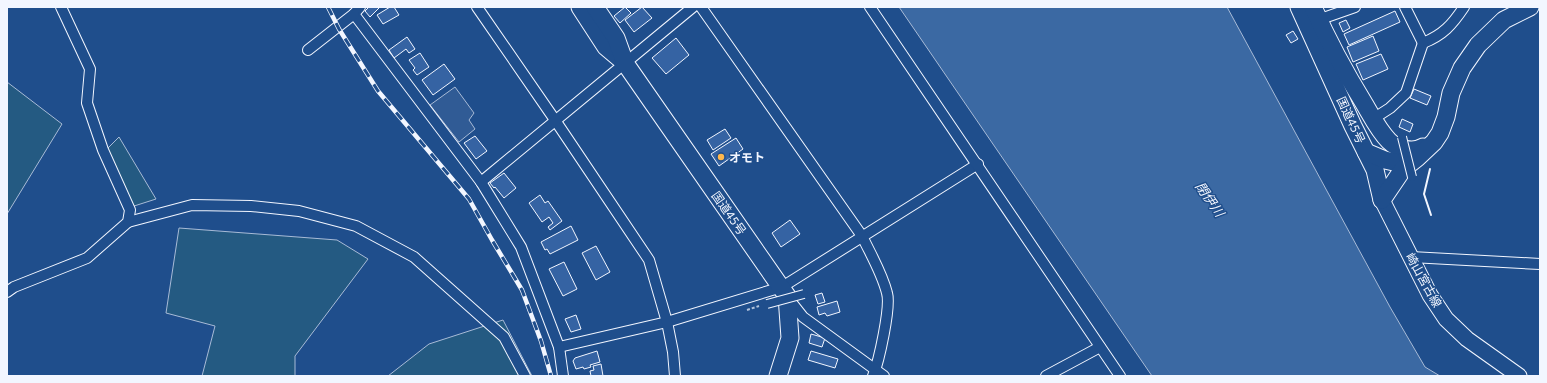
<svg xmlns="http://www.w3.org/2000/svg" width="1547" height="383" font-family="Lato,'Noto Sans JP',sans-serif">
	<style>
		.green { fill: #245a82; stroke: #a8bbd7 }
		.parking { fill: #305b95; stroke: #a8bbd7 }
		.water { fill: #3b69a3; stroke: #a8bbd7 }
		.building { fill: #3563a3; stroke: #f2f6ff }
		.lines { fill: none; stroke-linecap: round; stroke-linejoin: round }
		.minor-casing { stroke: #f2f6ff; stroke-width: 12 }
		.secondary-casing { stroke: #f2f6ff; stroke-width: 17 }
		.trunk-casing { stroke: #f2f6ff; stroke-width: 19 }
		.path { stroke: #b3c4dc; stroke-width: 2; stroke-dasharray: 3 2; stroke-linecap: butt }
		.minor { stroke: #1f4e8c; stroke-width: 10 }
		.secondary { stroke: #1f4e8c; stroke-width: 15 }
		.trunk { stroke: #1f4e8c; stroke-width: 17 }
		.rail-casing { stroke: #f2f6ff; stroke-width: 4.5 }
		.rail { stroke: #1f4e8c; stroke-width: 3; stroke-dasharray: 9; stroke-linecap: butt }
		.pedestrian-bridge-casing { stroke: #f2f6ff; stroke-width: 10; stroke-linecap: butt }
		.pedestrian-bridge { stroke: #1f4e8c; stroke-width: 8 }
		.wall { stroke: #f2f6ff; stroke-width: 2 }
		.poi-dot { fill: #ffb74d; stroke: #1f4e8c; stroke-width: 1.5 }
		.labels { text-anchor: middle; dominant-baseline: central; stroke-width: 3; stroke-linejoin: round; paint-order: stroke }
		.street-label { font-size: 12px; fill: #f2f6ff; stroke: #1f4e8c }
		.poi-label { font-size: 12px; font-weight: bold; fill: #f2f6ff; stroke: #1f4e8c; text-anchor: start }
		.water-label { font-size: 13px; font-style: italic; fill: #f2f6ff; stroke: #1f4e8c }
	</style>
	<rect width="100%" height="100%" fill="#1f4e8c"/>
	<g class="green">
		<path d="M7,82L62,124L7,214Z"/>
		<path d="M119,137L156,199L131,207L107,149Z"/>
		<path d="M179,228L337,240L368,259L295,356V376H202L215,326L166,313Z"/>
		<path d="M503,320L532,376H388L429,344Z"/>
	</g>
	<path class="parking" d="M455,87L474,113L469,120L475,129L459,142L430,105Z"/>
	<path class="water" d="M899,7H1227L1390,307L1425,367L1440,376H1152Z"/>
	<g class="building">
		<path d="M369,7H380L370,17L365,11Z"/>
		<path d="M390,7H394L399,15L383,24L377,15Z"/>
		<path d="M625,7L631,13L620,23L614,16Z"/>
		<path d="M642,7L652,18L634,32L625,20Z"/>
		<path d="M1395,11L1400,22L1349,45L1344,34Z"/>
		<path d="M1346,20L1350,28L1343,32L1339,23Z"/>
		<path d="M1293,31L1298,39L1291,43L1286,35Z"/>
		<path d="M1373,36L1379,51L1353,62L1347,47Z"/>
		<path d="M407,37L415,49L409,53L406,49L394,58L389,50Z"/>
		<path d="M676,38L689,55L666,74L652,58Z"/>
		<path d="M420,53L429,67L417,75L413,70L415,68L409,60Z"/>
		<path d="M1381,54L1388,69L1363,80L1356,64Z"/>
		<path d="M444,64L455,79L433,95L422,80Z"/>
		<path d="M1414,89L1431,96L1427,105L1410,98Z"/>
		<path d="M1402,119L1413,124L1410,132L1399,127Z"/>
		<path d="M725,129L731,138L713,150L707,140Z"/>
		<path d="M475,136L487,151L476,159L464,143Z"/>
		<path d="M736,138L743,149L719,166L711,154Z"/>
		<path d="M504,173L516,188L504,198L495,187L494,188L490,183Z"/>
		<path d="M540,195L545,203L548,201L562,221L550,230L548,227L553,223L549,217L542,222L529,203Z"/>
		<path d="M790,220L800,234L781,247L772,233Z"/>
		<path d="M571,226L578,240L550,254L547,249L545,250L541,242Z"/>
		<path d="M596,246L610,272L596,280L582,253Z"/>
		<path d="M564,262L577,289L563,296L549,269Z"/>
		<path d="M822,293L825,302L818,304L815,295Z"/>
		<path d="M837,301L840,312L827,316L825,313L819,315L817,307Z"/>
		<path d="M576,315L581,329L571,332L565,319Z"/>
		<path d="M811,334L825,338L822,347L809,343Z"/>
		<path d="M597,351L600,362L590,365L591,367L584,369L583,367L576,369L573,361L575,358Z"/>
		<path d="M811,351L838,359L835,368L808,360Z"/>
		<path d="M601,364L603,376H591L590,371L594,370L593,366Z"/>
	</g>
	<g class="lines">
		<g class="minor-casing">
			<g id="minor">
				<path d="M360,7L354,14L481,182L521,247L559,347L667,322L782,287L978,164"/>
				<path d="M477,7L555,120L649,260L667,322L673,352L675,376"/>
				<path d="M701,7L862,236C871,255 882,273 887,293C891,307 879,361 873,376"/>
				<path d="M870,7L1120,376"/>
				<path d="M1405,7L1423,43C1443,35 1452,25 1464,7"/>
				<path d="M1315,21L1355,7"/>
				<path d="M308,50L354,14"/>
				<path d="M1373,119L1390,108L1406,93L1423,43"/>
				<path d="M481,182L693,7"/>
				<path d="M128,222L192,205L251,206L299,211L356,226L414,257L504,337L525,376"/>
				<path d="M1411,257L1540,264"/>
				<path d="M7,292L14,287L87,258L128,222L130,210L103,150L87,103L90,69L61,7"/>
				<path d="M788,298L803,317L884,376"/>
				<path d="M559,347L563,376"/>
				<path d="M1046,376L1100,347"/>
			</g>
		</g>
		<g class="secondary-casing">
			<path id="secondary" d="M1382,200L1430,295L1446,319L1467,339L1519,376"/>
		</g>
		<g class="trunk-casing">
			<g id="trunk">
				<path d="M580,7L606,47L625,63"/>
				<path d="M595,7L616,38L625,63L787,296L790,338L778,376"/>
				<path d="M1299,7L1353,126L1375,170L1382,200"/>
				<path d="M1313,7C1328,41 1346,74 1365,105C1372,117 1379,131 1389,141C1397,149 1413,153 1423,147"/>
				<path d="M1366,152L1385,160L1398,163L1415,159"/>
				<path d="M1382,200L1403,169L1417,158L1434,142L1440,133L1446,117L1451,93L1462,68L1478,45L1504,20L1530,7"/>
			</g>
		</g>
		<path class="path" d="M747,310L759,306"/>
		<use href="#minor" class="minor"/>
		<use href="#secondary" class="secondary"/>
		<use href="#trunk" class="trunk"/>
		<g class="rail-casing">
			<path id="rail" d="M328,7L339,29L378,91L469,199L492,240L522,290L541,341L551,376"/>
		</g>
		<use href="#rail" class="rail"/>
		<g class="pedestrian-bridge-casing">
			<g id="pedestrian-bridge">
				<path d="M1402,137L1412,177"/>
				<path d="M767,304L804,294"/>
			</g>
		</g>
		<use href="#pedestrian-bridge" class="pedestrian-bridge"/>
		<path class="wall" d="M1430,169L1424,194L1431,215"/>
	</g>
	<circle class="poi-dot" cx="721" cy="157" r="4"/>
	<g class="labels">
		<g class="street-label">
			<text transform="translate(1351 120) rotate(65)">国道45号</text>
			<text transform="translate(729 213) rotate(55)">国道45号</text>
			<text transform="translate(1424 280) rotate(61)">崎山宮古線</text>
		</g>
		<g class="poi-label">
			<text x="729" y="157">オモト</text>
		</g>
		<g class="water-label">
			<text transform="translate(1210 199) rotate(55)">閉伊川</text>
		</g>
	</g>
	<rect width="1547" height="383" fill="none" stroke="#f2f6ff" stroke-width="16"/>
</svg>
